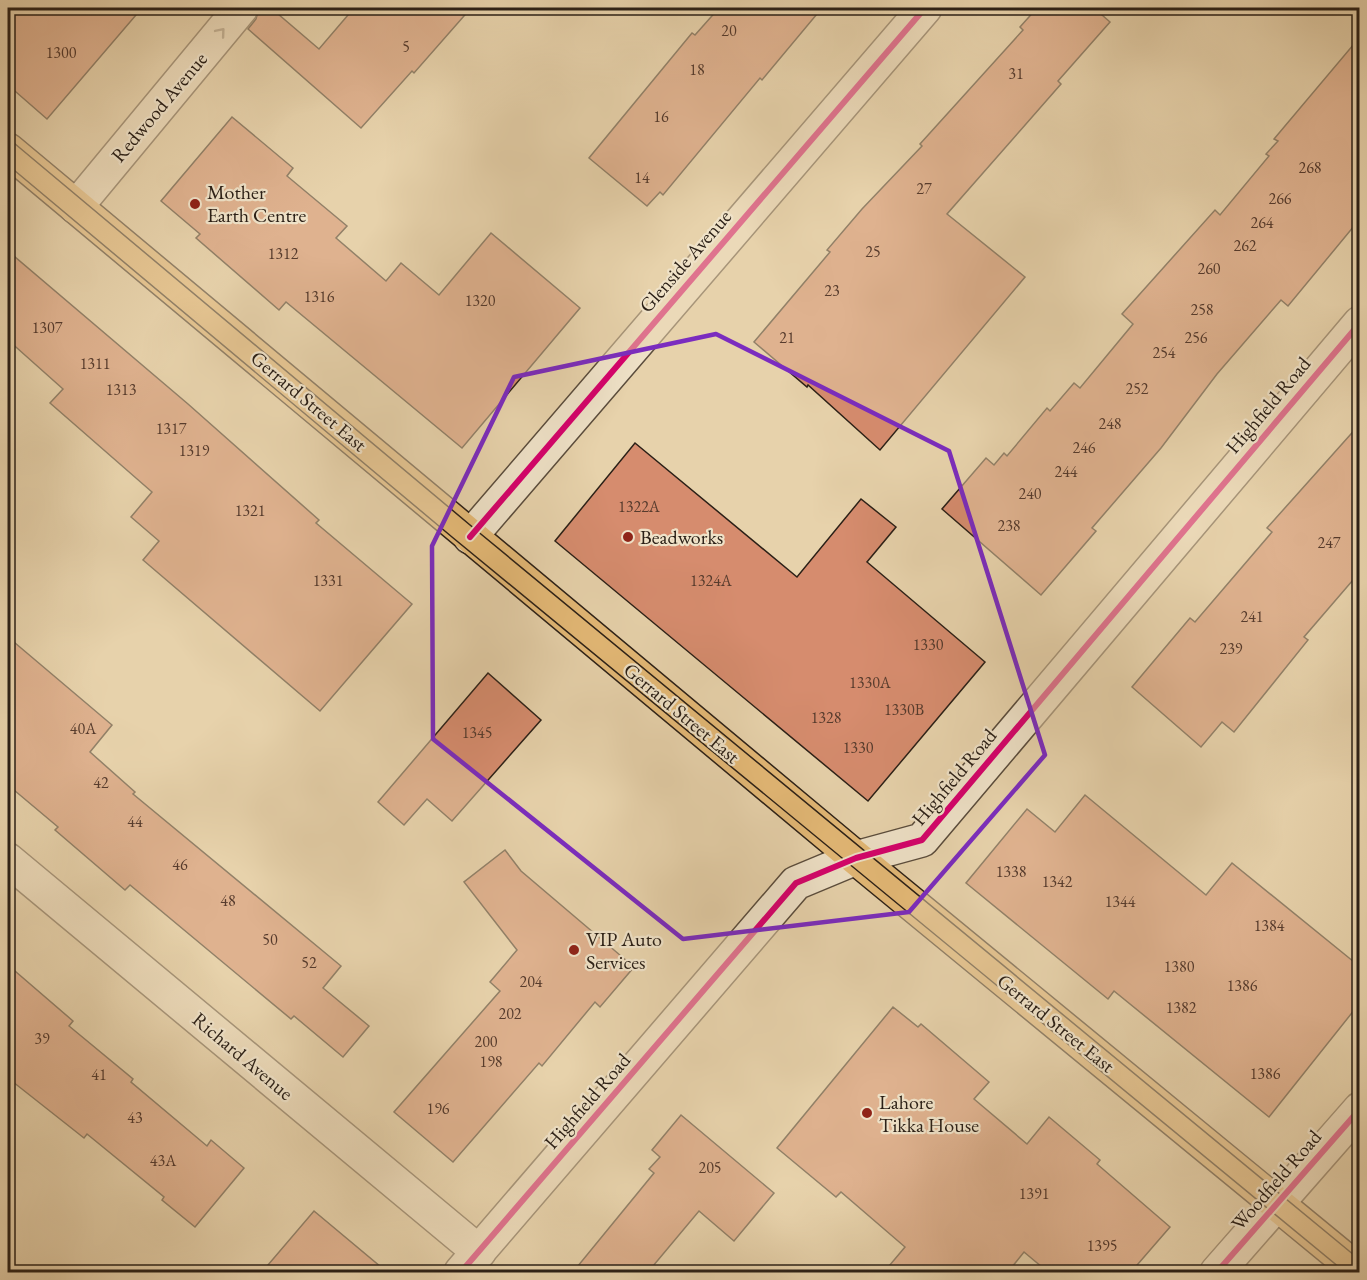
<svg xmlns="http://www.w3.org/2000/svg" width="1367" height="1280" font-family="'EB Garamond',serif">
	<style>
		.building { fill: #d68c6e; stroke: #2b2017; stroke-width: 1.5 }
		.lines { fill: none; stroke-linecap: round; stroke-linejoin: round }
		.minor-casing { stroke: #5a4c3c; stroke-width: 36 }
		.major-casing { stroke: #2b2017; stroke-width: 36 }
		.minor { stroke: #efe2c8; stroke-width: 33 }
		.major { stroke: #e4b976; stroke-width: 33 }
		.tram { stroke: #2b2017; stroke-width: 1.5 }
		.cycleway-casing { stroke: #efe2c8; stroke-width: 10 }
		.cycleway { stroke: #d6006c; stroke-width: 6 }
		.oneway { stroke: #978b78 }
		.marked { fill: none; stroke: #7b2cbf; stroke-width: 4.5; stroke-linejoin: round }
		.poi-dot { fill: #8f2418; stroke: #efe2c8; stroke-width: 2 }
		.labels { text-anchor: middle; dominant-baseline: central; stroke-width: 4.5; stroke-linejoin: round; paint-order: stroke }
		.number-label { font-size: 16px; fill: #563b2d }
		.street-label { font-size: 20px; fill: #2b2017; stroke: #efe2c8 }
		.poi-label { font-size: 20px; fill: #2b2017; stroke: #efe2c8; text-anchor: start }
	</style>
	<rect width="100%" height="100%" fill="#e7d2ab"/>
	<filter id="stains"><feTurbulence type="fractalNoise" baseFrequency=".00333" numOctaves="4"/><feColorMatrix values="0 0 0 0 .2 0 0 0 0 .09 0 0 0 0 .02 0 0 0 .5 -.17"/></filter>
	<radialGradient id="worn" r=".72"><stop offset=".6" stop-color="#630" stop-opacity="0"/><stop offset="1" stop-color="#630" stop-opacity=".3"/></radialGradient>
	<g class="building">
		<path d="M8,8H142L47,119L8,85Z"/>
		<path d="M259,8H271L319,49L354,8H471L414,73L412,71L361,128L248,29L256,19Z"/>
		<path d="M719,8H822L762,80L760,78L663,195L660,192L647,206L589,158L692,33L695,35Z"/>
		<path d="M1037,8H1094L1110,22L1058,81L1061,84L947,214L1025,277L880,450L808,385L807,387L754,342L830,252L827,250L862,209L922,146L920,144L1023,30L1020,27Z"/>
		<path d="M1359,38V220L1288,306L1281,300L1217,374L1161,448L1092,528L1096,531L1041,595L942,509L986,458L994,465L1004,453L1007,456L1047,408L1050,411L1074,383L1080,388L1133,324L1122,314L1215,210L1220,215L1269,156L1266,154L1278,141L1274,139Z"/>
		<path d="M232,117L293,168L287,176L347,226L336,238L386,281L401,263L439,295L491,233L580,308L462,448L286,302L279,310L196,238L200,234L161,201Z"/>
		<path d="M8,251L188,404L319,520L316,523L412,604L320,711L143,560L159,541L131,517L152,492L50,403L63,389L8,340Z"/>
		<path d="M1359,425V573L1304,637L1308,640L1234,732L1222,722L1201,747L1132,687L1190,618L1195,622L1272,532L1267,528Z"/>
		<path d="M635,443L797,577L861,499L896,527L867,562L985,662L868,801L555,541Z"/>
		<path d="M8,637L112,725L90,752L135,792L133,794L341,966L323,988L369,1026L343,1057L294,1016L291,1019L130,885L125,890L55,830L58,827L8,785Z"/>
		<path d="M488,673L541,720L452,821L427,799L404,825L378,802Z"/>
		<path d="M1085,795L1206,895L1232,863L1359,966V1004L1269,1117L1114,991L1108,999L966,883L1027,809L1055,832Z"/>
		<path d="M505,850L521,871L634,967L600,1007L595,1002L542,1066L539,1063L453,1162L394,1112L500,991L490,982L517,950L464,882Z"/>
		<path d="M8,965L73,1021L69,1026L133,1079L131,1082L207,1146L211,1140L244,1168L195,1227L162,1200L164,1197L87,1134L84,1138L8,1078Z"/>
		<path d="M893,1007L918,1027L921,1024L989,1082L974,1099L1027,1144L1049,1117L1100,1160L1097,1164L1170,1227L1131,1272H1048L1024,1252L1008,1272H884L905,1247L841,1192L836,1197L777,1148Z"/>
		<path d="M681,1115L774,1193L734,1241L699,1211L648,1272H573L654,1173L649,1169L660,1157L652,1150Z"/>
		<path d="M314,1211L387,1272H262Z"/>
	</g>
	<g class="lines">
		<g class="minor-casing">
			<g id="minor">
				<path d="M76,207L241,8"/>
				<path d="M470,537L925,8"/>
				<path d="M8,860L479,1252"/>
				<path d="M461,1272L796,883L856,858L922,840L1360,323"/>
				<path d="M1217,1272L1360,1109"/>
			</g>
		</g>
		<g class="major-casing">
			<path id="major" d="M8,150L856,858L1360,1272"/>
		</g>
		<use href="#minor" class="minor"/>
		<use href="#major" class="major"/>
		<g class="tram">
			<path d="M8,138L476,530L1360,1260"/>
			<path d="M8,165L452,537L1345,1272"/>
		</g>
		<g class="cycleway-casing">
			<g id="cycleway">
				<path d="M470,537L925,8"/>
				<path d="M461,1272L796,883L856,858L922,840L1360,323"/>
				<path d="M1217,1272L1360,1109"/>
			</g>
		</g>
		<use href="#cycleway" class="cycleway"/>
	</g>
	<defs><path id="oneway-chevron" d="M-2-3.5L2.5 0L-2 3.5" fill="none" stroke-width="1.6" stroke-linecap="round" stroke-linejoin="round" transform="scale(1.5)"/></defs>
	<use class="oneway" href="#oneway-chevron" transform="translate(221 32) rotate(-50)"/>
	<path d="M0 0H1367V1280H0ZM716,334L949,451L1045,755L909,912L683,939L433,739L432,546L514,377Z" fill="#e7d2ab" fill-opacity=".55" fill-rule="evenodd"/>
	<path class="marked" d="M716,334L949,451L1045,755L909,912L683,939L433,739L432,546L514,377Z"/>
	<g class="poi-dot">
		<circle cx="195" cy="204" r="6"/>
		<circle cx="628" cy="537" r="6"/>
		<circle cx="574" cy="950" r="6"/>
		<circle cx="867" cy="1113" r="6"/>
	</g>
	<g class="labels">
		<g class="number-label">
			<text x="729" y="30">20</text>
			<text x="406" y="46">5</text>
			<text x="61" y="52">1300</text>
			<text x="697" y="69">18</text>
			<text x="1016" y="73">31</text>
			<text x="661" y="116">16</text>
			<text x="1310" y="167">268</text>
			<text x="642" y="177">14</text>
			<text x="924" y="188">27</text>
			<text x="1280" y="198">266</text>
			<text x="1262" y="222">264</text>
			<text x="1245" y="245">262</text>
			<text x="873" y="251">25</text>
			<text x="283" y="253">1312</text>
			<text x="1209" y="268">260</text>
			<text x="832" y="290">23</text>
			<text x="319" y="296">1316</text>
			<text x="480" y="300">1320</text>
			<text x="1202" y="309">258</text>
			<text x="47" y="327">1307</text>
			<text x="787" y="337">21</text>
			<text x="1196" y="337">256</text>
			<text x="1164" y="352">254</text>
			<text x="95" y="363">1311</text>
			<text x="1137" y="388">252</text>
			<text x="121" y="389">1313</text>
			<text x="1110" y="423">248</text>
			<text x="171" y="428">1317</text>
			<text x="1084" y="447">246</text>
			<text x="194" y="450">1319</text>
			<text x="1066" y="471">244</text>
			<text x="1030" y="493">240</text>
			<text x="639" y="506">1322A</text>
			<text x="250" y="510">1321</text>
			<text x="1009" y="525">238</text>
			<text x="1329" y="542">247</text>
			<text x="328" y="580">1331</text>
			<text x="711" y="580">1324A</text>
			<text x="1252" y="616">241</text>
			<text x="928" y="644">1330</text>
			<text x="1231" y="648">239</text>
			<text x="870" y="682">1330A</text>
			<text x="904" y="709">1330B</text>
			<text x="826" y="717">1328</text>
			<text x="83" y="728">40A</text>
			<text x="477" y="732">1345</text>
			<text x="858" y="747">1330</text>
			<text x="101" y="782">42</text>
			<text x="135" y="821">44</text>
			<text x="180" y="864">46</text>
			<text x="1011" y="871">1338</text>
			<text x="1057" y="881">1342</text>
			<text x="228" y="900">48</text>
			<text x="1120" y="901">1344</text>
			<text x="1269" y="925">1384</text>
			<text x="270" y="939">50</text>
			<text x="309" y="962">52</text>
			<text x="1179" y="966">1380</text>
			<text x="531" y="981">204</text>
			<text x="1242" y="985">1386</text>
			<text x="1181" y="1007">1382</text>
			<text x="510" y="1013">202</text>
			<text x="42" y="1038">39</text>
			<text x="486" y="1041">200</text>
			<text x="491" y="1061">198</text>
			<text x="1265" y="1073">1386</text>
			<text x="99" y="1074">41</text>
			<text x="438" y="1108">196</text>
			<text x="135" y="1117">43</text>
			<text x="163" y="1160">43A</text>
			<text x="710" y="1167">205</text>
			<text x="1034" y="1193">1391</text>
			<text x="1102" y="1245">1395</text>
		</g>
		<g class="street-label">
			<text transform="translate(159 107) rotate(-50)">Redwood Avenue</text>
			<text transform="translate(685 261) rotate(-49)">Glenside Avenue</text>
			<text transform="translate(309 401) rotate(40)">Gerrard Street East</text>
			<text transform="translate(1268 405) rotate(-50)">Highfield Road</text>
			<text transform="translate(682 713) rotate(40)">Gerrard Street East</text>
			<text transform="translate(954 777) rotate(-50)">Highfield Road</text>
			<text transform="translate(1056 1023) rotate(39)">Gerrard Street East</text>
			<text transform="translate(243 1056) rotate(40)">Richard Avenue</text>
			<text transform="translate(587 1101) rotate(-49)">Highfield Road</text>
			<text transform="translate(1276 1180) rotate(-49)">Woodfield Road</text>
		</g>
		<g class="poi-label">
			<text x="207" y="192">Mother<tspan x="207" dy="23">Earth Centre</tspan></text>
			<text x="640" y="537">Beadworks</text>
			<text x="586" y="939">VIP Auto<tspan x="586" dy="23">Services</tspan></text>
			<text x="879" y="1102">Lahore<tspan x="879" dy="23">Tikka House</tspan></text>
		</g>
	</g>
	<rect width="1367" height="1280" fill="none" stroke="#e7d2ab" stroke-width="30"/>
	<rect x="9" y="9" width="1349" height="1262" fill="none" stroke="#2b2017" stroke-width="3"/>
	<rect x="15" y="15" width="1337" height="1250" fill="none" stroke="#2b2017" stroke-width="1.5"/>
	<rect width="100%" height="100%" filter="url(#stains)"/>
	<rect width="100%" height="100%" fill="url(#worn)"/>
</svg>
